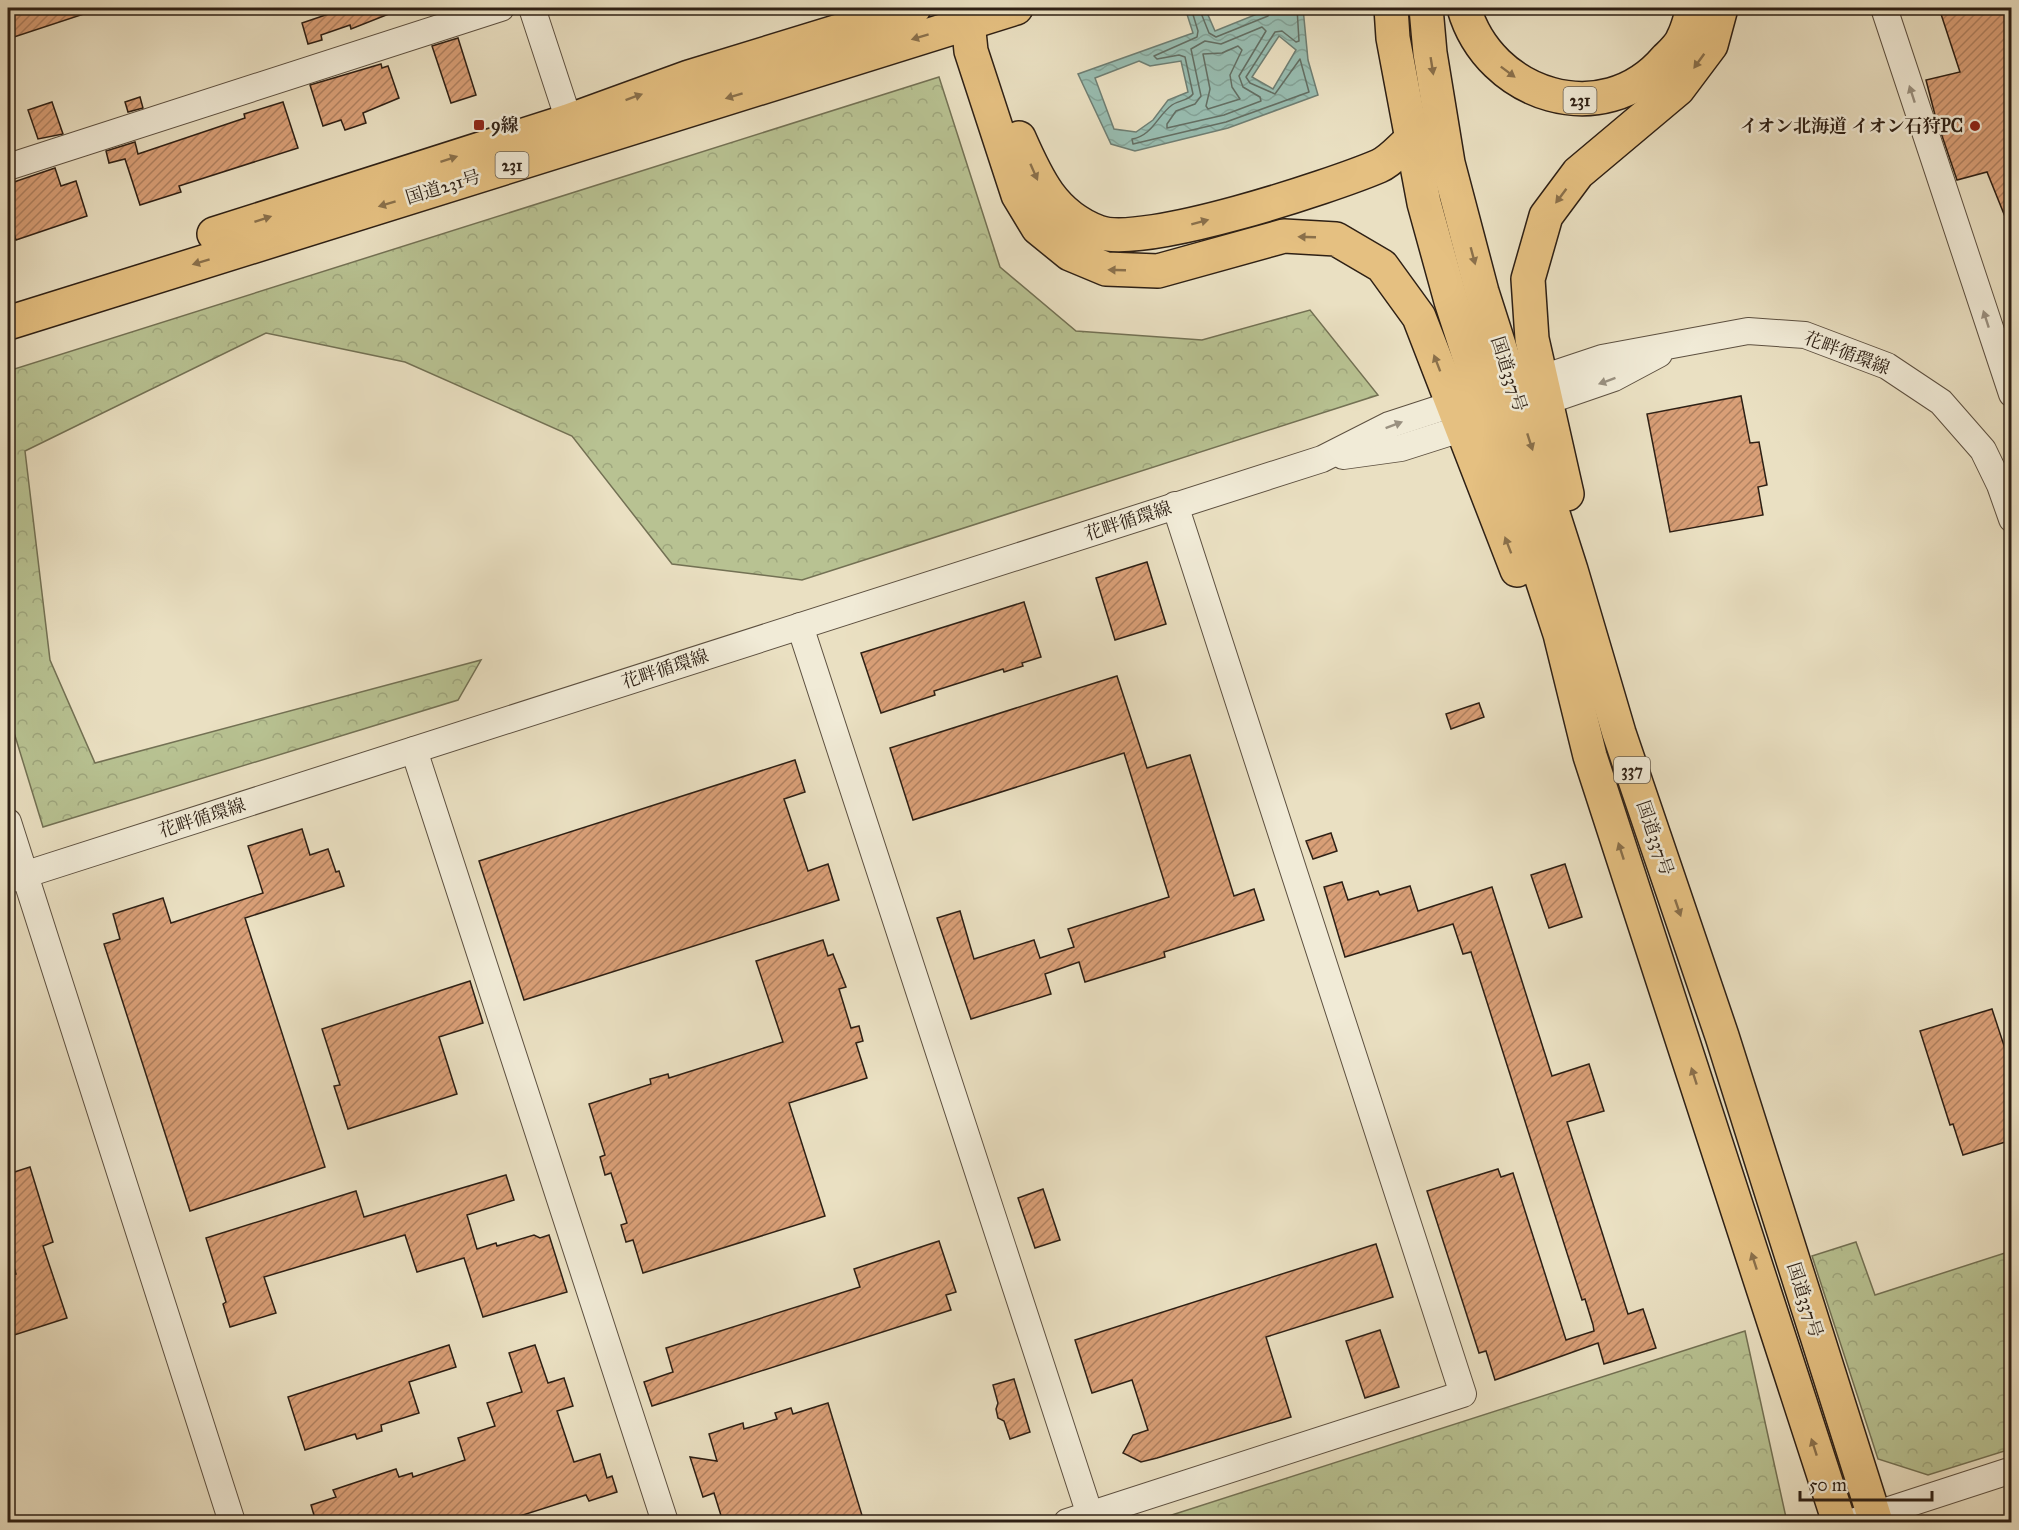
<svg xmlns="http://www.w3.org/2000/svg" width="2019" height="1530" font-family="'IM FELL Great Primer','Noto Serif JP',serif">
	<style>
		.forest { fill: url(#forest-crowns); stroke: #737154; stroke-width: 1.5 }
		.water { fill: url(#water-waves); stroke: #6e7e73; stroke-width: 1.5; fill-rule: evenodd }
		.lines { fill: none; stroke-linecap: round; stroke-linejoin: round }
		.shore { stroke: #636e63; stroke-width: 1.5 }
		.building { fill: url(#building-hatch); stroke: #2e2015; stroke-width: 1.5 }
		.minor-casing { stroke: #5d5040; stroke-width: 28 }
		.highway-casing { stroke: #2e2015; stroke-width: 36 }
		.minor { stroke: #f1ebd7; stroke-width: 26 }
		.highway { stroke: #e5c081; stroke-width: 33 }
		.oneway { fill: #8a704b }
		.oneway2 { fill: #999080 }
		.poi-dot { fill: #8f2418; stroke: #f1ebd7; stroke-width: 2 }
		.labels { text-anchor: middle; dominant-baseline: central; stroke-width: 5; stroke-linejoin: round; paint-order: stroke }
		.shield { fill: #f1ebd7; stroke: #685d4f; stroke-width: 1.5 }
		.shield-label { font-size: 16px; font-weight: bold; fill: #2e2015 }
		.poi-label { font-size: 18px; font-weight: bold; fill: #2e2015; stroke: #f1ebd7; text-anchor: start }
		.street-label { font-size: 18px; fill: #2e2015; stroke: #f1ebd7 }
	</style>
	<defs>
		<pattern id="forest-crowns" width="20" height="18" patternUnits="userSpaceOnUse" patternTransform="scale(1.5)"><rect width="20" height="18" fill="#b8c292"/><path d="M2 6a3 3 0 1 1 6 0M12 15a3 3 0 1 1 6 0" fill="none" stroke="#9ea67d"/></pattern>
		<pattern id="water-waves" width="16" height="10" patternUnits="userSpaceOnUse" patternTransform="scale(1.5)"><rect width="16" height="10" fill="#98bdb1"/><path d="M0 5q4-4 8 0t8 0" fill="none" stroke="#83a297"/></pattern>
		<pattern id="building-hatch" width="6" height="6" patternUnits="userSpaceOnUse" patternTransform="scale(1.5)"><rect width="6" height="6" fill="#d99f77"/><path d="M-1 1l2-2M0 6l6-6M5 7l2-2" fill="none" stroke="#b08160"/></pattern>
	</defs>
	<rect width="100%" height="100%" fill="#eae0c2"/>
	<filter id="stains"><feTurbulence type="fractalNoise" baseFrequency=".00333" numOctaves="4"/><feColorMatrix values="0 0 0 0 .2 0 0 0 0 .09 0 0 0 0 .02 0 0 0 .5 -.17"/></filter>
	<radialGradient id="worn" r=".72"><stop offset=".6" stop-color="#630" stop-opacity="0"/><stop offset="1" stop-color="#630" stop-opacity=".3"/></radialGradient>
	<g class="forest">
		<path d="M939,77L1000,267L1076,331L1202,340L1310,310L1378,395L802,580L672,564L572,436L405,362L266,333L25,451L50,660L95,763L481,660L458,700L43,827L8,713V371Z"/>
		<path d="M1856,1242L1875,1295L2011,1251V1449L1928,1475L1878,1459L1812,1256Z"/>
		<path d="M1745,1331L1787,1522H1150Z"/>
	</g>
	<path class="water" d="M1185,8H1205L1215,31L1272,8H1303L1308,60L1318,95L1228,128L1135,151L1111,144L1078,74L1193,33ZM1279,36L1296,50L1273,89L1252,77ZM1139,61L1150,66L1181,61L1188,92L1168,100L1153,120L1136,132L1114,129L1095,78Z"/>
	<g class="lines">
		<g class="shore">
			<path d="M1191,8L1198,31L1197,37L1154,56L1157,59L1179,55L1185,57L1193,94C1188,101 1179,100 1172,105C1157,116 1152,136 1132,139L1133,144L1226,122L1309,92L1300,59L1275,94L1250,83L1246,77L1275,32L1282,31L1296,42L1299,41L1297,8"/>
			<path d="M1199,8L1209,33L1216,37L1268,16L1272,8"/>
			<path d="M1262,27L1266,31L1239,76L1243,87L1260,97L1261,101L1224,115L1167,128V124L1176,111L1195,104L1201,96L1191,49L1205,41L1221,44Z"/>
			<path d="M1238,46L1242,50L1230,75L1232,87L1240,99L1208,109L1206,106L1210,89L1203,54L1222,53Z"/>
		</g>
	</g>
	<g class="building">
		<path d="M8,8H96V10L8,39Z"/>
		<path d="M346,8H399V10L351,29L350,25L321,35L322,40L308,44L302,23Z"/>
		<path d="M1939,8H2012V234L1987,172L1957,180L1935,115L1926,80L1960,72Z"/>
		<path d="M458,38L476,95L451,103L432,46Z"/>
		<path d="M381,64L382,68L388,66L399,98L363,113L366,123L345,130L341,120L323,126L310,85Z"/>
		<path d="M140,97L143,108L128,112L125,102Z"/>
		<path d="M52,102L63,134L38,139L28,110Z"/>
		<path d="M283,102L298,148L179,186L181,192L140,205L125,159L109,163L106,151L135,142L138,154L245,118L244,114Z"/>
		<path d="M55,168L61,186L76,181L87,216L16,240L8,215V184Z"/>
		<path d="M1741,396L1750,443L1759,442L1767,485L1758,487L1763,515L1670,532L1647,414Z"/>
		<path d="M1147,562L1166,624L1115,640L1096,578Z"/>
		<path d="M1024,602L1041,657L1022,663L1023,666L1004,672L1003,669L934,691L935,695L881,713L861,653Z"/>
		<path d="M1117,676L1147,768L1190,755L1234,896L1254,889L1264,920L1164,952L1165,957L1085,982L1079,962L1045,974L1051,994L971,1019L937,918L960,911L974,959L1034,940L1040,958L1074,947L1068,929L1169,897L1124,753L913,820L890,748Z"/>
		<path d="M1479,703L1484,717L1451,729L1446,714Z"/>
		<path d="M795,760L805,792L784,799L808,871L828,864L839,900L524,1000L479,861Z"/>
		<path d="M302,829L310,855L328,849L336,872L339,871L344,886L245,918L325,1167L190,1211L104,944L120,939L113,914L163,898L171,923L263,893L248,846Z"/>
		<path d="M1331,833L1337,851L1313,859L1306,841Z"/>
		<path d="M1565,864L1582,917L1549,928L1531,875Z"/>
		<path d="M1342,882L1348,900L1378,891L1380,895L1410,886L1418,911L1492,887L1552,1076L1589,1064L1604,1111L1567,1122L1628,1314L1643,1309L1656,1348L1604,1364L1598,1343L1495,1380L1486,1351L1479,1353L1427,1191L1498,1169L1501,1177L1513,1173L1566,1340L1594,1331L1593,1325L1585,1299L1582,1300L1471,952L1463,954L1453,924L1345,957L1324,887Z"/>
		<path d="M823,940L828,956L833,954L846,987L839,989L851,1028L859,1026L863,1041L856,1043L867,1078L789,1103L825,1216L643,1273L633,1240L626,1242L621,1225L627,1223L611,1173L605,1175L600,1157L605,1155L589,1104L651,1084L650,1079L668,1074L669,1078L783,1042L756,961Z"/>
		<path d="M470,981L483,1023L439,1037L457,1094L348,1129L334,1086L340,1085L322,1029Z"/>
		<path d="M1992,1009L2012,1070V1140L1963,1155L1953,1124L1950,1125L1920,1031Z"/>
		<path d="M30,1167L53,1242L43,1246L67,1318L8,1337V1277L16,1274L8,1246V1174Z"/>
		<path d="M506,1175L514,1200L467,1215L477,1249L496,1243L497,1246L534,1235L540,1238L549,1235L567,1292L483,1317L464,1258L417,1272L405,1235L264,1277L276,1313L230,1327L223,1304L226,1302L206,1238L356,1191L364,1217Z"/>
		<path d="M1043,1189L1060,1240L1035,1248L1018,1198Z"/>
		<path d="M939,1241L956,1292L946,1295L951,1310L652,1406L644,1382L673,1372L666,1348L860,1287L854,1269Z"/>
		<path d="M1376,1244L1393,1297L1266,1337L1291,1417L1157,1458L1141,1462L1123,1453L1133,1435L1148,1430L1132,1380L1092,1393L1075,1340Z"/>
		<path d="M1380,1330L1399,1387L1365,1398L1346,1341Z"/>
		<path d="M449,1345L456,1367L409,1382L419,1413L381,1425L382,1431L357,1439L355,1434L305,1450L288,1397Z"/>
		<path d="M535,1345L548,1383L564,1378L573,1406L557,1411L574,1462L600,1454L607,1478L612,1476L617,1492L589,1501L586,1495L501,1522H316L311,1505L336,1497L333,1490L396,1469L399,1477L412,1473L413,1477L465,1460L458,1438L495,1426L487,1403L522,1392L509,1353Z"/>
		<path d="M1014,1379L1030,1432L1010,1439L1004,1421L998,1418L996,1409L998,1403L993,1385Z"/>
		<path d="M828,1403L864,1522H723L714,1493L703,1497L690,1457L717,1461L709,1434L743,1423L744,1429L777,1419L775,1413L791,1408L793,1414Z"/>
	</g>
	<g class="lines">
		<g class="minor-casing">
			<g id="minor">
				<path d="M532,8L575,139"/>
				<path d="M1884,8L2012,394"/>
				<path d="M8,167L501,8"/>
				<path d="M1551,375L1602,358L1748,331L1805,335L1887,366L1941,402L1983,450L2000,485L2012,519"/>
				<path d="M1556,398L1614,378L1659,354"/>
				<path d="M1343,456L1401,448L1448,433"/>
				<path d="M800,626L1090,1515"/>
				<path d="M414,750L665,1522"/>
				<path d="M8,822L232,1522"/>
				<path d="M8,880L1322,459L1389,425L1441,408"/>
				<path d="M1067,1522L1463,1394L1175,505"/>
				<path d="M1852,1522L2012,1470"/>
			</g>
		</g>
		<g class="highway-casing">
			<g id="highway">
				<path d="M1391,8L1393,38L1424,203L1451,301L1560,634L1590,756L1839,1522"/>
				<path d="M1426,8L1430,53L1448,163L1482,292L1571,570L1619,733L1722,1036L1876,1522"/>
				<path d="M1464,8C1489,96 1603,133 1666,59C1672,53 1680,46 1683,38C1688,29 1690,17 1694,8"/>
				<path d="M968,22L971,51L1018,195L1038,228L1070,254L1106,269L1158,271L1284,236L1336,239L1382,266L1419,317L1517,570"/>
				<path d="M1019,138C1037,179 1053,215 1098,232C1142,249 1332,186 1379,166C1391,161 1401,148 1411,140"/>
				<path d="M214,234L568,121L689,77L914,8"/>
				<path d="M8,323L1016,8"/>
				<path d="M1567,494L1532,339L1528,279L1546,216L1578,173L1678,89L1711,45L1721,8"/>
			</g>
		</g>
		<use href="#minor" class="minor"/>
		<use href="#highway" class="highway"/>
	</g>
	<defs><path id="oneway-solid" d="M-6-.8H1V-3.2L6.5 0L1 3.2V.8H-6Z" transform="scale(1.5)"/></defs>
	<g class="oneway">
		<use href="#oneway-solid" transform="translate(920 37) rotate(163)"/>
		<use href="#oneway-solid" transform="translate(1699 61) rotate(126)"/>
		<use href="#oneway-solid" transform="translate(1432 66) rotate(81)"/>
		<use href="#oneway-solid" transform="translate(1508 72) rotate(37)"/>
		<use href="#oneway-solid" transform="translate(734 96) rotate(163)"/>
		<use href="#oneway-solid" transform="translate(634 97) rotate(-20)"/>
		<use href="#oneway-solid" transform="translate(449 159) rotate(-18)"/>
		<use href="#oneway-solid" transform="translate(1034 172) rotate(66)"/>
		<use href="#oneway-solid" transform="translate(1561 196) rotate(127)"/>
		<use href="#oneway-solid" transform="translate(387 204) rotate(163)"/>
		<use href="#oneway-solid" transform="translate(263 219) rotate(-18)"/>
		<use href="#oneway-solid" transform="translate(1200 222) rotate(-15)"/>
		<use href="#oneway-solid" transform="translate(1307 237) rotate(-178)"/>
		<use href="#oneway-solid" transform="translate(1473 256) rotate(75)"/>
		<use href="#oneway-solid" transform="translate(201 262) rotate(163)"/>
		<use href="#oneway-solid" transform="translate(1117 270) rotate(-178)"/>
		<use href="#oneway-solid" transform="translate(1437 363) rotate(-111)"/>
		<use href="#oneway-solid" transform="translate(1530 442) rotate(72)"/>
		<use href="#oneway-solid" transform="translate(1508 545) rotate(-111)"/>
		<use href="#oneway-solid" transform="translate(1621 851) rotate(-108)"/>
		<use href="#oneway-solid" transform="translate(1678 908) rotate(71)"/>
		<use href="#oneway-solid" transform="translate(1694 1076) rotate(-108)"/>
		<use href="#oneway-solid" transform="translate(1754 1261) rotate(-108)"/>
		<use href="#oneway-solid" transform="translate(1814 1447) rotate(-108)"/>
	</g>
	<g class="oneway2">
		<use href="#oneway-solid" transform="translate(1912 94) rotate(-108)"/>
		<use href="#oneway-solid" transform="translate(1986 319) rotate(-108)"/>
		<use href="#oneway-solid" transform="translate(1607 381) rotate(160)"/>
		<use href="#oneway-solid" transform="translate(1394 425) rotate(-21)"/>
	</g>
	<g class="poi-dot">
		<rect x="473" y="119" width="12" height="12" rx="3"/>
		<circle cx="1975" cy="126" r="6"/>
	</g>
	<g class="labels">
		<g class="shield">
			<rect x="1563.5" y="87" width="33" height="26" rx="4.5"/>
			<rect x="495.5" y="152" width="33" height="26" rx="4.5"/>
			<rect x="1614" y="757" width="36" height="26" rx="4.5"/>
		</g>
		<g class="shield-label">
			<text x="1580" y="100">231</text>
			<text x="512" y="165">231</text>
			<text x="1632" y="770">337</text>
		</g>
		<g class="poi-label">
			<text x="491" y="125">9線</text>
			<text x="1963" y="126" text-anchor="end">イオン北海道 イオン石狩PC</text>
		</g>
		<g class="street-label">
			<text transform="translate(443 187) rotate(-17)">国道231号</text>
			<text transform="translate(1847 353) rotate(21)">花畔循環線</text>
			<text transform="translate(1509 374) rotate(72)">国道337号</text>
			<text transform="translate(1128 521) rotate(-18)">花畔循環線</text>
			<text transform="translate(665 669) rotate(-18)">花畔循環線</text>
			<text transform="translate(202 818) rotate(-18)">花畔循環線</text>
			<text transform="translate(1655 838) rotate(71)">国道337号</text>
			<text transform="translate(1805 1300) rotate(72)">国道337号</text>
		</g>
	</g>
	<rect width="2019" height="1530" fill="none" stroke="#eae0c2" stroke-width="30"/>
	<rect x="9" y="9" width="2001" height="1512" fill="none" stroke="#2e2015" stroke-width="3"/>
	<rect x="15" y="15" width="1989" height="1500" fill="none" stroke="#2e2015" stroke-width="1.5"/>
	<path d="M1800 1491v9h132v-9" fill="none" stroke="#2e2015" stroke-width="3"/>
	<text x="1809" y="1491" font-size="18" fill="#2e2015" stroke="#f1ebd7" stroke-width="4.5" paint-order="stroke">50 m</text>
	<rect width="100%" height="100%" filter="url(#stains)"/>
	<rect width="100%" height="100%" fill="url(#worn)"/>
</svg>
